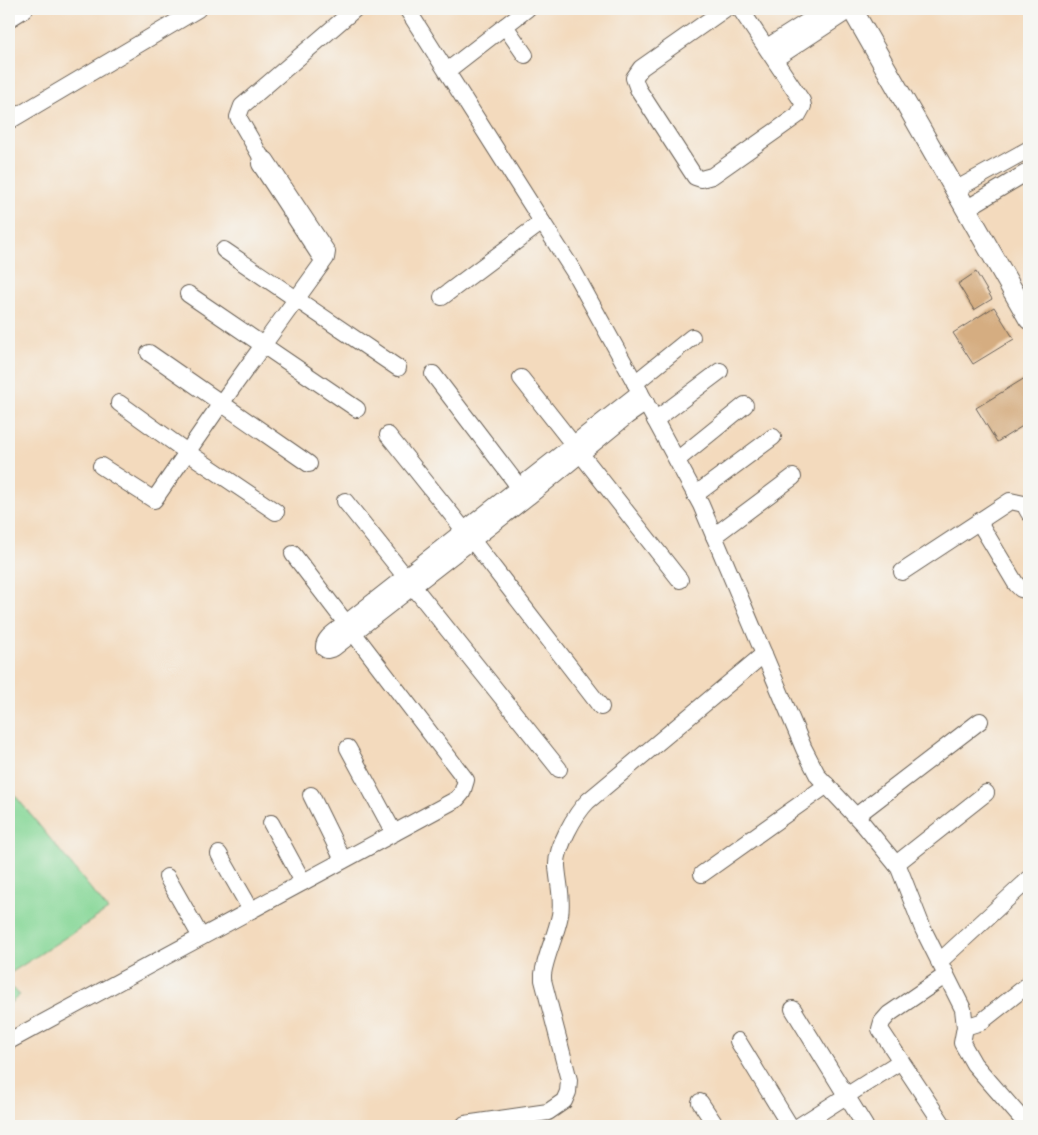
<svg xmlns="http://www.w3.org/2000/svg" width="1038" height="1135" font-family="Sriracha,sans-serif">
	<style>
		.green { fill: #86d797; stroke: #517a5a }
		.building { fill: #d5ad81 }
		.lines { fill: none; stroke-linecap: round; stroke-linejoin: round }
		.minor-casing { stroke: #675e54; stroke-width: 18 }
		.major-casing { stroke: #675e54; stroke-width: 22 }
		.minor { stroke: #fff; stroke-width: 16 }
		.major { stroke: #fff; stroke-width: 20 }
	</style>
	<rect width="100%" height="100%" fill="#f6f6f2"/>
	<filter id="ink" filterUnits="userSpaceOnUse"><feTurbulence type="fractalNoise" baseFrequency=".02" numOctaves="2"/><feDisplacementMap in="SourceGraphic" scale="10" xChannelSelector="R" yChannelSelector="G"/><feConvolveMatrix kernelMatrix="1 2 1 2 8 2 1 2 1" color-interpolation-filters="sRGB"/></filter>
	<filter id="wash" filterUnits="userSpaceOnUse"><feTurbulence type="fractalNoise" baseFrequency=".0096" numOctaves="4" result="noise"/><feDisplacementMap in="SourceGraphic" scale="20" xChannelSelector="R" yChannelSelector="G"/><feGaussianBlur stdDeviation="1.12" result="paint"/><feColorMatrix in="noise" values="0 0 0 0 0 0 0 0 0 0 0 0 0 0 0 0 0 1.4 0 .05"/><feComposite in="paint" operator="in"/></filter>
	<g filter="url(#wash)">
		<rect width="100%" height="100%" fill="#f3dabd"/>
		<g class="green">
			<path d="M9,788L108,910L9,974Z"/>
			<path d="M9,986L20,995L9,1004Z"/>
		</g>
		<g id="blocks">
			<g class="building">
				<path d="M976,272L992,299L974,310L958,284Z"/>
				<path d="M994,307L1014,339L973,364L953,333Z"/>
				<path d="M1025,378L1029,385V422L997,442L976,408Z"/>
			</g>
		</g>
	</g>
	<g filter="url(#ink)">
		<use href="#blocks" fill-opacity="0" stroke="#675e54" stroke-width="1"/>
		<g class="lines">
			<g class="minor-casing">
				<g id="minor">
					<path d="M407,9L574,272L628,370L701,505L804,749L818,776L864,825L899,868L923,929L963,1009L965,1027L962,1043L974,1064L1028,1126"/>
					<path d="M725,9L641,68L634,78L638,89L695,177L701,179L712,176L798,115L803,106L802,101L741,10L739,9"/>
					<path d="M9,19L25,9"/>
					<path d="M505,26L527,9"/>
					<path d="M767,47L827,9"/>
					<path d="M775,59L851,9"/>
					<path d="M447,71L505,26L525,55"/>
					<path d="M9,121L198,9"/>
					<path d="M261,157L238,117L242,106L355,9"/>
					<path d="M955,190L1029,149"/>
					<path d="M966,209L1029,171"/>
					<path d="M224,250L398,368"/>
					<path d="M188,294L357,409"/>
					<path d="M442,297L542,222"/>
					<path d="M149,353L309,464"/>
					<path d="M433,374L526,496"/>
					<path d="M521,378L680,580"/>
					<path d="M635,383L692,337"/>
					<path d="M640,392L346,623C338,630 323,637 324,648L327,650L334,648L528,497L627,416L646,403"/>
					<path d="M119,403L187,452L276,512"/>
					<path d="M655,420L720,371"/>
					<path d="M388,435L472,540L601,707"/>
					<path d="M677,460L745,405"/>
					<path d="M101,466L154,500L222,402L326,258L327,252L266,160L261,157L260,164L320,256L326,258"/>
					<path d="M695,495L773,437"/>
					<path d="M345,501L559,769"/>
					<path d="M979,522L1016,584L1021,589L1029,591"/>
					<path d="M714,536L793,477"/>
					<path d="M902,572L1010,501L1024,504L1029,513"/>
					<path d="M348,748L394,833"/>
					<path d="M311,795L343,860"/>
					<path d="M856,816L980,721"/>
					<path d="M271,823L303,882"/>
					<path d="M219,854L251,910"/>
					<path d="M896,864L986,793"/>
					<path d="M702,874L827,785"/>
					<path d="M167,877L201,937"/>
					<path d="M939,962L1029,879"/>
					<path d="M793,1009L865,1126"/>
					<path d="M965,1027L981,1022L1029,984"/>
					<path d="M9,1041L457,799L462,793L466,780L293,554"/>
					<path d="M738,1041L790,1126"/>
					<path d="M901,1061L944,1126"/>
					<path d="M700,1102L716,1126"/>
					<path d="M465,1124L548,1112L564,1101L568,1092L569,1080L543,980V974C546,954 556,936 560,915C563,899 558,882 557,866C556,848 575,814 588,801L764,654"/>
					<path d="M799,1126L901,1061L880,1029L882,1022L889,1014L946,975"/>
				</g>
			</g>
			<g class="major-casing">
				<path id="major" d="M852,9L1029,319"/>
			</g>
			<use href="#minor" class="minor"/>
			<use href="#major" class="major"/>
		</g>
	</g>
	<rect width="1038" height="1135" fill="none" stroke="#f6f6f2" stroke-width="30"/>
</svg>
